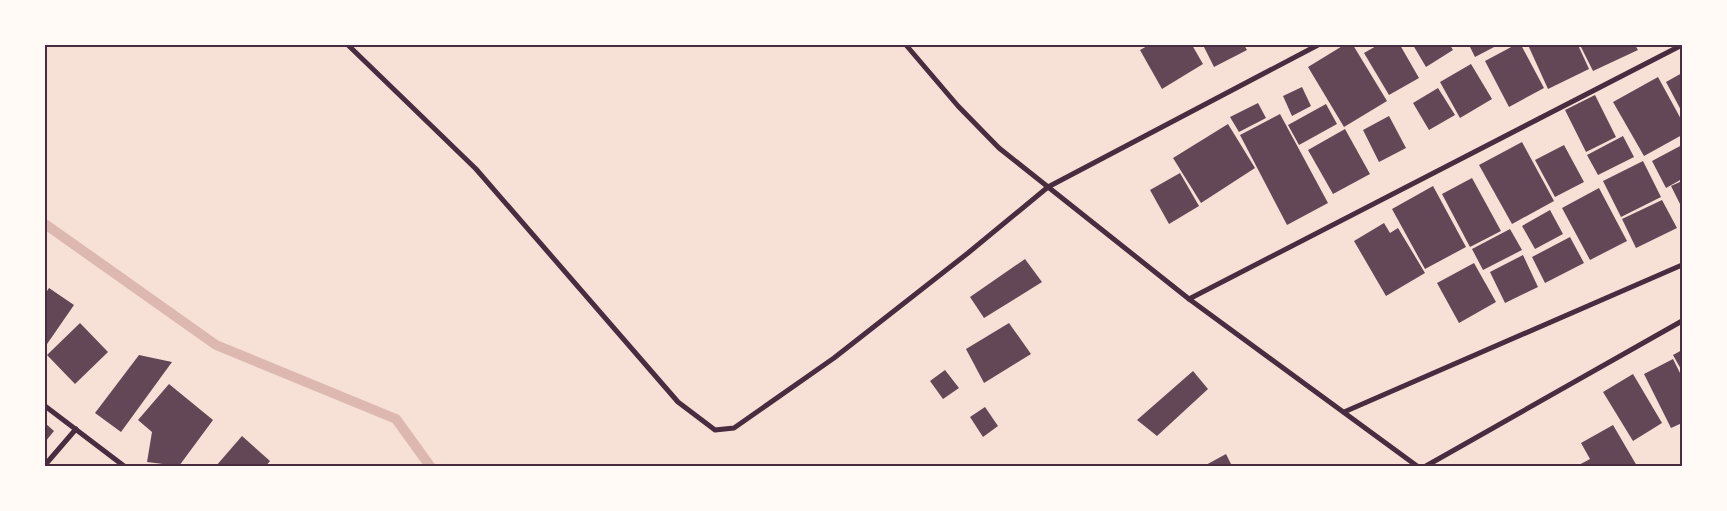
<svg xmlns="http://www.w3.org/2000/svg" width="1727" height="511" font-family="'IBM Plex Serif',serif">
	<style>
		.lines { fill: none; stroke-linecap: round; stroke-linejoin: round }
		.stream { stroke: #dcb8b0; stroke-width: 10 }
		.building { fill: #644757 }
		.minor { stroke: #4a2c40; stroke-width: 5 }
		.neatline { fill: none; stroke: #4a2c40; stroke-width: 2 }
	</style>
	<rect width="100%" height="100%" fill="#f7e1d7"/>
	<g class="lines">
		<path class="stream" d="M45,224L216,345L396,419L430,466"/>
	</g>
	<g class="building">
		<path d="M1149,45H1192L1203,64L1162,89L1140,50Z"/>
		<path d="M1203,45H1244L1247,50L1214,67Z"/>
		<path d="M1344,45H1353L1387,101L1344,127L1308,67Z"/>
		<path d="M1378,45H1400L1419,78L1389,95L1364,53Z"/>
		<path d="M1413,45H1450L1453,50L1426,67Z"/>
		<path d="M1469,45H1498L1475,57Z"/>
		<path d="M1515,45H1521L1544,88L1509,107L1485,61Z"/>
		<path d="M1528,45H1578L1589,69L1548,89Z"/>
		<path d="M1580,45H1635L1638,50L1593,71Z"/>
		<path d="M1471,64L1492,99L1460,118L1440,82Z"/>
		<path d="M1682,73V112L1666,82Z"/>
		<path d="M1658,77L1682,121V135L1644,156L1613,102Z"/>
		<path d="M1302,87L1311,106L1292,116L1283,96Z"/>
		<path d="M1438,88L1455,115L1429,130L1413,103Z"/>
		<path d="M1595,95L1616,137L1586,152L1565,110Z"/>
		<path d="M1258,103L1266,118L1239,132L1230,117Z"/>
		<path d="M1326,104L1337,124L1299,145L1288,125Z"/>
		<path d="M1280,114L1328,203L1287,225L1240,135Z"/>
		<path d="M1389,116L1406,148L1379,162L1363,130Z"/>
		<path d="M1228,124L1255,168L1201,203L1173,158Z"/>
		<path d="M1345,129L1370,174L1333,194L1308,150Z"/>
		<path d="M1623,136L1634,157L1598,175L1587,155Z"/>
		<path d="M1522,142L1554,201L1512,224L1479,165Z"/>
		<path d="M1564,145L1584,182L1555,197L1535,160Z"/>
		<path d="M1682,145V179L1666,188L1652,161Z"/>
		<path d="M1643,161L1661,197L1621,217L1603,181Z"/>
		<path d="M1180,173L1199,206L1169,224L1150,190Z"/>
		<path d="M1472,178L1501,231L1470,247L1442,194Z"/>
		<path d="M1682,181V208L1671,186Z"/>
		<path d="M1433,186L1466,247L1425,269L1392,209Z"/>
		<path d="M1599,188L1627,241L1590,260L1562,208Z"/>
		<path d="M1662,200L1677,228L1636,248L1622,219Z"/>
		<path d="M1550,210L1563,234L1535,249L1522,226Z"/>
		<path d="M1384,223L1390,233L1398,228L1425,273L1386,296L1354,241Z"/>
		<path d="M1510,229L1522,250L1483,270L1472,249Z"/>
		<path d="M1570,237L1584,263L1545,283L1532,257Z"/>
		<path d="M1523,255L1538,287L1505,303L1490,272Z"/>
		<path d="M1025,259L1042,282L984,318L970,297Z"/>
		<path d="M1474,263L1496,302L1459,323L1437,283Z"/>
		<path d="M49,288L74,305L45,347V294Z"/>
		<path d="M80,323L108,352L75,384L47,355Z"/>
		<path d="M1009,323L1031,354L984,383L966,349Z"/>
		<path d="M1682,350V371L1673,355Z"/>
		<path d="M139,355L172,362L121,432L95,413Z"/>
		<path d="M1673,359L1682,377V423L1671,428L1644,374Z"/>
		<path d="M945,370L959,388L943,399L930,381Z"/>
		<path d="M1193,371L1208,389L1157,436L1137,420Z"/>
		<path d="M1633,374L1662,423L1633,441L1603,392Z"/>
		<path d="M169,384L213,420L179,466L147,462L152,432L138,420Z"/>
		<path d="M985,407L998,426L983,437L970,417Z"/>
		<path d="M45,423L54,431L45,442Z"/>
		<path d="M1613,425L1637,466H1577L1590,459L1581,443Z"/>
		<path d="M242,436L270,461L266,466H216Z"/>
		<path d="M1226,454L1232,466H1204Z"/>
	</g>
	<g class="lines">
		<g class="minor">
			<path d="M348,45L476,169L678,402L715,430L734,428L834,358L968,253L1048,187L1318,45"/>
			<path d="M906,45L958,106L999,148L1189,299L1417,466"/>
			<path d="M1189,299L1682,45"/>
			<path d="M45,406L124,466"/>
			<path d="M1344,412L1682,265"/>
			<path d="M45,465L76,429"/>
			<path d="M1426,466L1682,321"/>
		</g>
	</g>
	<rect width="1727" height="511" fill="none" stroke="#fffaf5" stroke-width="92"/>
	<rect x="46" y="46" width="1635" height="419" class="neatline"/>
</svg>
